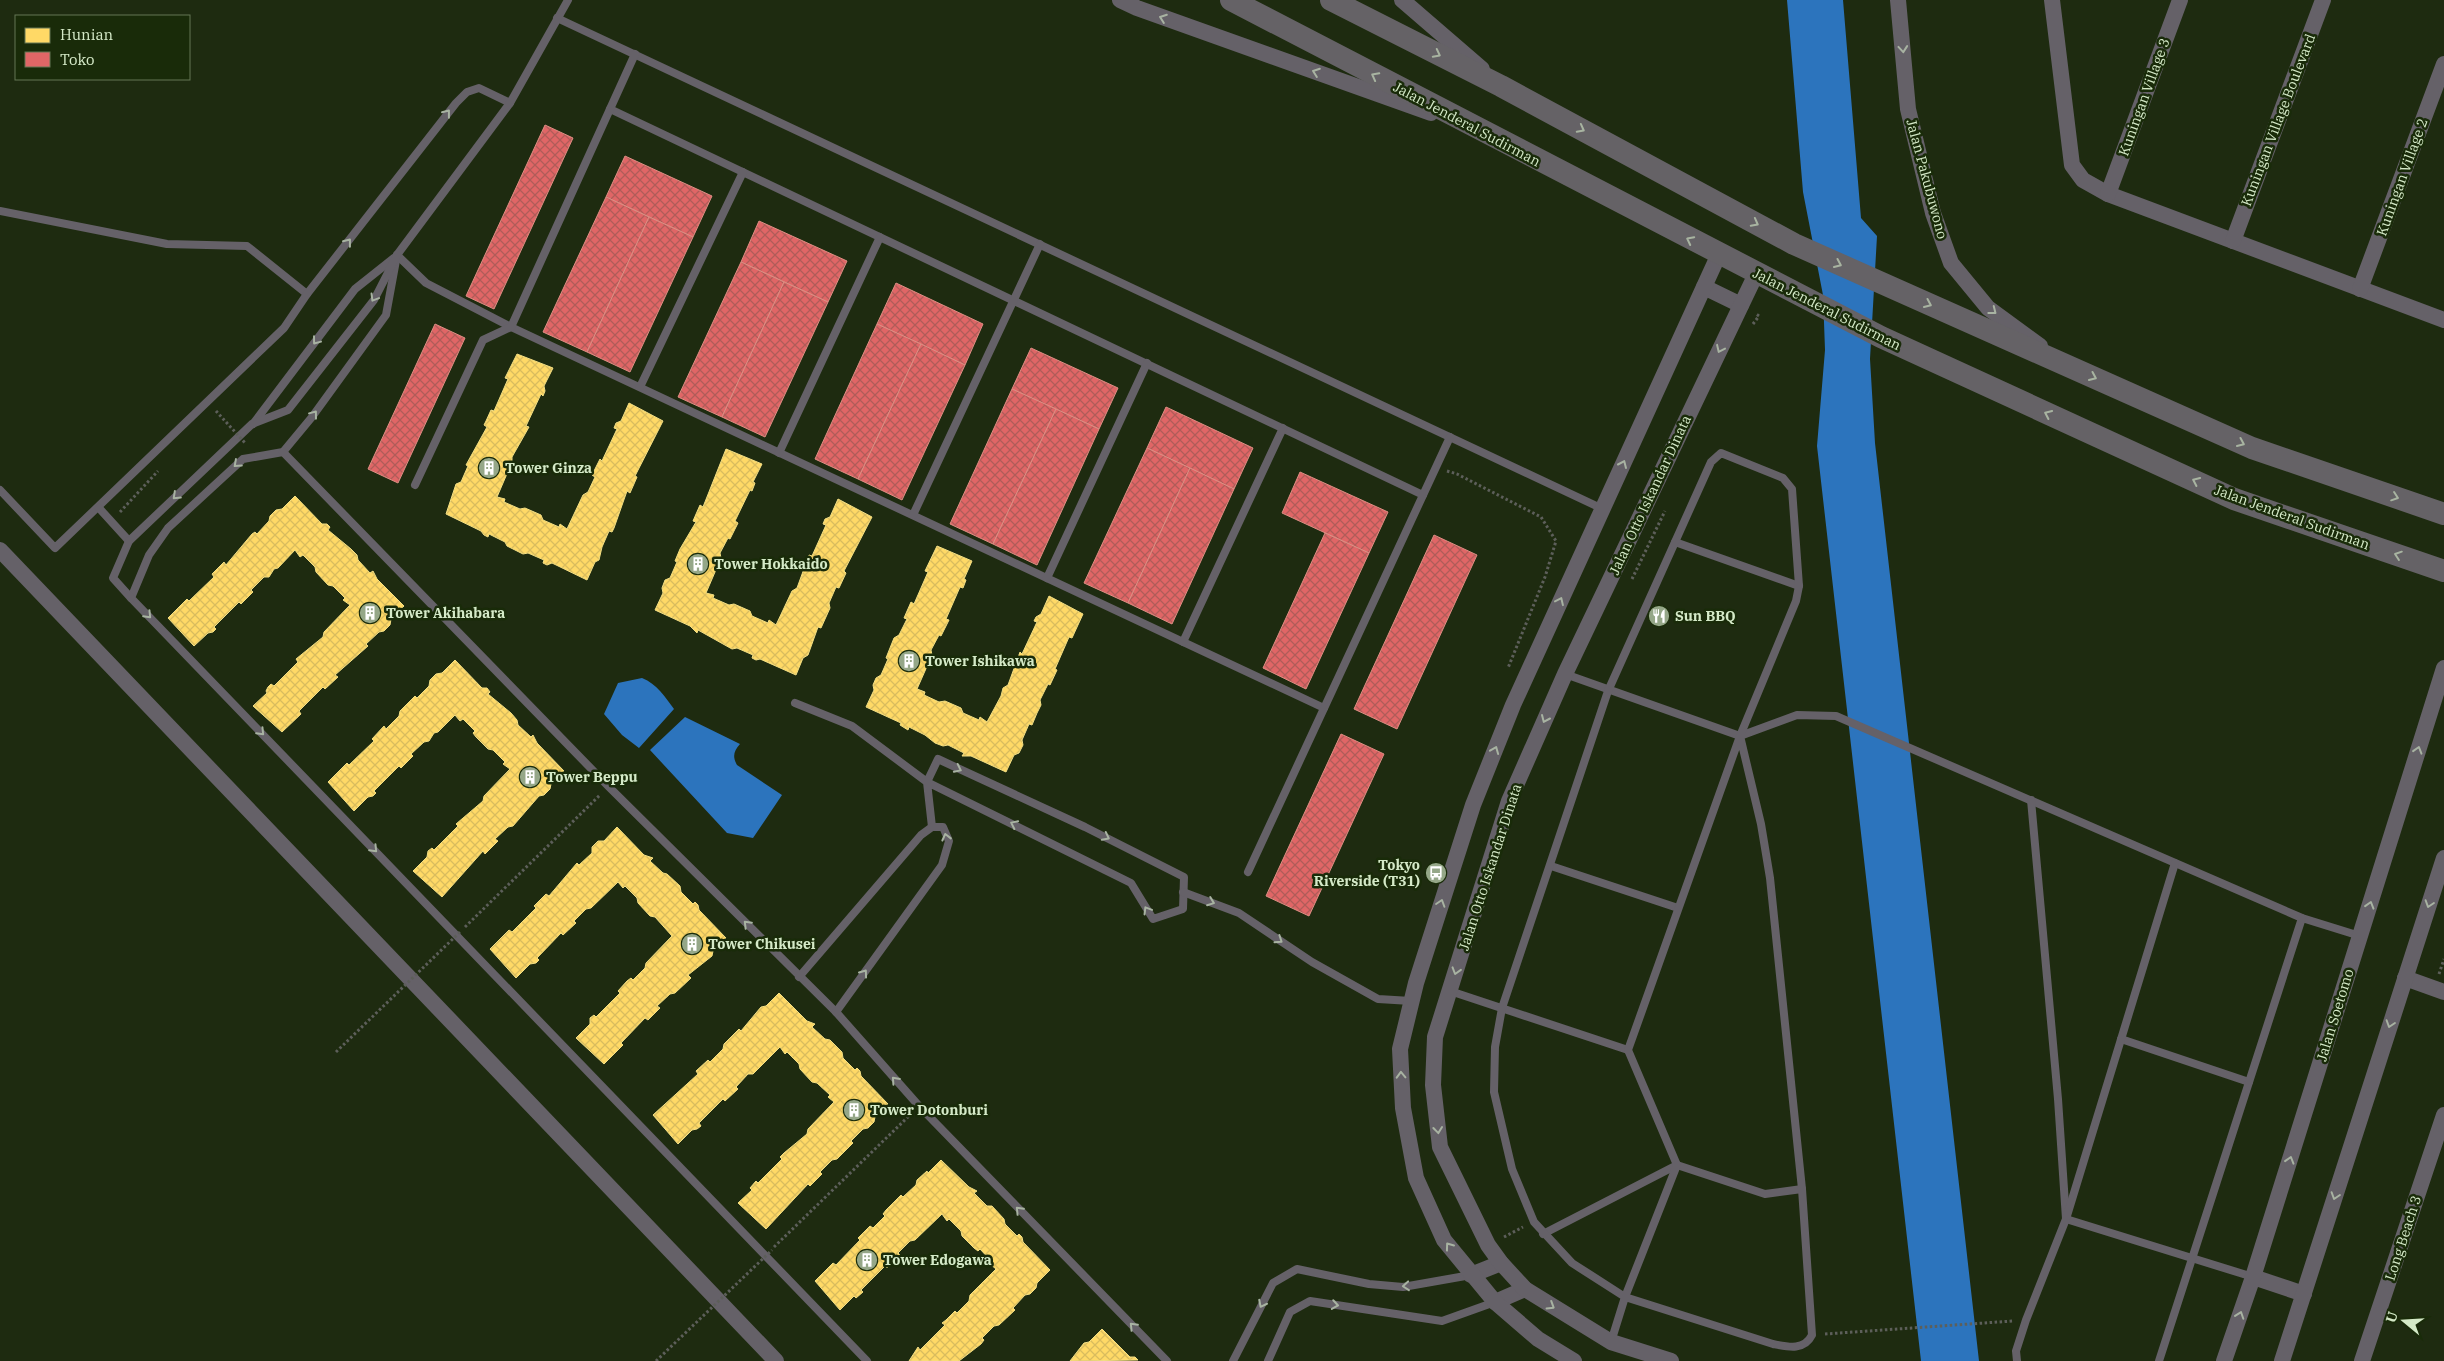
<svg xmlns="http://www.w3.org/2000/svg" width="2444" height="1361" font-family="'IBM Plex Serif',serif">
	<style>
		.water { fill: #2c74bd }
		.homes { fill: url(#homes-cross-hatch); stroke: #f2de83 }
		.shops { fill: url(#shops-cross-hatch); stroke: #dd8e83 }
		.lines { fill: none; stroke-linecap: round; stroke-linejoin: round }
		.path { stroke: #5d5f5a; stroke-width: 3; stroke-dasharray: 2.5 2.5; stroke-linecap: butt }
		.lane { stroke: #656168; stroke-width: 8 }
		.street { stroke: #656168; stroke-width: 16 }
		.secondary { stroke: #656266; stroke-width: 22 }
		.path-bridge { stroke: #5d5f5a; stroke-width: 3; stroke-dasharray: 2.5 2.5; stroke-linecap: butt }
		.oneway { stroke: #a8b3a2 }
		.oneway2 { stroke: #a8b4a1 }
		.labels { text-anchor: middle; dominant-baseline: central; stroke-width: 5; stroke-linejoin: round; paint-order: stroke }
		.street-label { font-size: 14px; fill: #d5eac8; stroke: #192b09 }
		.poi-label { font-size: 14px; font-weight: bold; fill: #d5eac8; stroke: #192b09; text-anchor: start }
	</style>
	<defs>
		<pattern id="homes-cross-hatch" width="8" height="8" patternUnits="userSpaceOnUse" patternTransform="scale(1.25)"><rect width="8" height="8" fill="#ffd966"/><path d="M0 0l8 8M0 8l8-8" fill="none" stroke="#d9bc5e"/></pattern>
		<pattern id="shops-cross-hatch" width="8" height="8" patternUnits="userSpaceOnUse" patternTransform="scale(1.25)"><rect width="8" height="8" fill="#e06666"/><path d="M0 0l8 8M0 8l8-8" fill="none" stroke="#b05c59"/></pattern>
	</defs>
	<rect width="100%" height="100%" fill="#1e2b10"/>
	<g class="water">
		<path d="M1787,0H1843L1861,218L1877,236L1870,359L1875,443L1979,1361H1921L1817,446L1825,350L1823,295L1803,192Z"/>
		<path d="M642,678C657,684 665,697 674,709L639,748L622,735L604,714L618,683Z"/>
		<path d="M685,717L740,744C734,751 732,756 737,765L782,795L753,838L727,833L650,750Z"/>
	</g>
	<g class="homes">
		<path d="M517,354L553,368L544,386L545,391L543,396L541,394L526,426L529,427L512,457V462L497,497L505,499L504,502L520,509L525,508L541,515L543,520L559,527L560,524L567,529L583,495L588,492L595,477L592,475L600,459L602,461L617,429L614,428L616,423L621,421L629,403L663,421L635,476L637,477L630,493L627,491L614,528L612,532L609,531L602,547L599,560L595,562L587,580L552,563L547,565L543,563L544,560L528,553L523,554L507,546L505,542L489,534L488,537L484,535L481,531L446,514L456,484L461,482L468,466L466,465L487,427L484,425L486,421L491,410L494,411L508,379L505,378Z"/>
		<path d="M726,449L762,464L753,482L755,483L752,491L750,490L735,521L738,523L730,539L728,538L720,553L721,558L706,593L714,595L713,598L729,605L734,604L750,611L752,616L768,623L769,620L776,625L792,591L797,588L809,555L812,556L826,525L823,524L825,519L830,517L838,499L872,517L844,571L846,573L839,588L836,587L829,603L830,608L821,628L818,627L808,655L803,658L796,675L760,659L756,660L752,658L753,655L737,648L732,649L698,630L697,633L690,626L655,610L663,593L662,588L665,580L670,578L677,562L675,561L680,549L696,522L693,521L700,505L703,507Z"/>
		<path d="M295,496L322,524H327L330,527L328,530L351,549L357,555L358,560L370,573L373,571L377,579L404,606L391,619L390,625L384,631L379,632L366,644L368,646L335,675L338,677L325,689L323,687L299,711L301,714L282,732L253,706L267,693L266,691L268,687L271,684L274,686L298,662L296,659L323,637L324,632L350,605L343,600L345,598L333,586L328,585L316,572L315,567L303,555L300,557L295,550L278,568L274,569L269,577H264L251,590L253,592L241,604L239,602L214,627L216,629L213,632L208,633L194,646L168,618L187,599L189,601L214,577L212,574L224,562L226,565L252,534L255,532L257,534L269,521L270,516L276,510L282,509Z"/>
		<path d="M937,546L972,561L964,579L966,580L963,588L960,587L946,619L949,620L941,636L939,635L931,650L932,655L917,689L925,692L924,695L939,702L945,701L961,708L963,713L979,720L980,717L987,722L1001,696L1003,688L1008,685L1020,652L1022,654L1037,622L1034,621L1036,617L1041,614L1049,596L1083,614L1072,638L1069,637L1055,669L1057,670L1050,685L1048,684L1040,700L1041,705L1037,713L1032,725L1029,724L1022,740L1023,745L1019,753L1014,755L1006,772L971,756H962L964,753L948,745L943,746L935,743L925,735L909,727L908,730L900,725L901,723L866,707L874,690L873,685L876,678L881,675L888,659L886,658L894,638L899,635L907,619L904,618L911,602L914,604L928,572L925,571Z"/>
		<path d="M455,660L482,688H487L490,692L488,694L511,713L517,720L518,725L531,737L533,735L537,743L564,771L551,784L550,789L544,795L539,796L513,826L508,827L495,839L498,841L485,854L483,851L442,897L413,871L427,857L428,851L432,848L434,850L458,826L456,824L483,801L484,796L510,769L503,764L505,762L493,750L488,749L476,737L473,733L475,731L463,719L460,721L455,715L438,732L434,733L429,741L424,742L411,754L413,756L401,768L399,766L374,791L376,793L373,796L368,797L354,811L328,782L347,763L349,765L374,741L372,739L384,726L386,729L399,716L400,711L415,696L417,698L429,686L430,680L436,674L442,673Z"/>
		<path d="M617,827L644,855L653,858L650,861L663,873L667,874L680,886L681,892L693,904L695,902L698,905L699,910L726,938L713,951L712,956L688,975L691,978L675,993L670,994L657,1006L660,1008L648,1020L645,1018L621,1043L623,1045L604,1064L576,1038L590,1024V1018L594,1015L596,1017L620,993L618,991L627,981L631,978L633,980L645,968L646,963L672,936L655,917L650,916L638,903L637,898L625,886L623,888L618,882L591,908L586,909L574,921L576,923L563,935L561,933L537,958L539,960L536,963L530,964L516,978L490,949L509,930L512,932L536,908L534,906L546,894L549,896L577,863L579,865L592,853V847L598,841H604Z"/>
		<path d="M779,993L807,1021L815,1024L812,1027L825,1039L830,1040L842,1052L843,1058L855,1070L857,1068L860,1071L861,1076L888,1104L875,1117L874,1122L868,1128L863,1129L851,1141L853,1143L837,1159L832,1160L820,1172L822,1174L810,1186L808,1184L766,1229L738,1203L752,1190L750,1188L756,1181L758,1183L782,1159L780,1157L784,1153L807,1134L808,1129L834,1102L828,1097L830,1095L817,1083L812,1082L800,1069L799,1064L787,1052L785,1054L780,1047L753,1074H748L736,1087L738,1089L725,1101L723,1099L699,1123L701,1126L697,1129L692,1130L678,1144L653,1115L698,1074L696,1071L708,1060L710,1062L723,1049L724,1044L739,1029L741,1031L761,1007L766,1006Z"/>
		<path d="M941,1160L969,1187L977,1191L974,1193L987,1206H992L1004,1219L1005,1224L1017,1236L1019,1234L1022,1237L1023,1242L1050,1270L1037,1283L1036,1288L1030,1294L1025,1295L1013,1308L1015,1310L999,1325L994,1326L982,1338L984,1340L981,1344L959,1361H909L918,1347L920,1350L945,1325L942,1323L946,1320L955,1311L957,1313L969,1301L970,1295L996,1269L990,1264L992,1262L980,1249L978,1251L974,1248L962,1236L961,1231L949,1219L947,1221L942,1214L915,1240L910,1241L898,1253L900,1255L887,1268L885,1266L861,1290L863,1292L856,1298L854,1296L840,1310L815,1281L833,1263L836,1265L860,1240L858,1238L870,1226L873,1228L885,1216L883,1214L886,1210L901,1195L903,1197L916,1185L917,1180L927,1171L928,1173Z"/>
		<path d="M1102,1329L1130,1357H1135L1138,1360L1070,1361L1084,1343L1089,1342Z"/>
	</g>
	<g class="shops">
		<path d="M545,125L573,138L494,309L466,296Z"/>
		<path d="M625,156L712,196L693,237L606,197Z"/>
		<path d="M606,197L649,217L587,352L543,332Z"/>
		<path d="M649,217L693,237L630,372L587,352Z"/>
		<path d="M759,221L847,261L828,302L741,262Z"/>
		<path d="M741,262L784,282L722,417L678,397Z"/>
		<path d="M784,282L828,302L765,437L722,417Z"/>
		<path d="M896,283L983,324L965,365L877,324Z"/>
		<path d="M435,324L465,338L398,483L368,469Z"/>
		<path d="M877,324L921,344L858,479L815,459Z"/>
		<path d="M921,344L965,365L902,500L858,479Z"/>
		<path d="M1031,348L1118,388L1099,429L1012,389Z"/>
		<path d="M1012,389L1056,409L993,544L950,524Z"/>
		<path d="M1166,407L1253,448L1234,489L1147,448Z"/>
		<path d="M1056,409L1099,429L1037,565L993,544Z"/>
		<path d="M1147,448L1190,468L1128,603L1084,583Z"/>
		<path d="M1190,468L1234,489L1172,624L1128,603Z"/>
		<path d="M1300,472L1388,512L1369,553L1282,513Z"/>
		<path d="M1325,533L1369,553L1306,689L1263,668Z"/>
		<path d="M1434,535L1477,555L1397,729L1354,709Z"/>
		<path d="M1341,734L1384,754L1309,916L1266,896Z"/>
	</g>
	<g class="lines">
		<g class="path">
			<path d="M1753,324L1759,316L1756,314"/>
			<path d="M1447,471L1457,474L1541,517L1556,541L1545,577L1508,668"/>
			<path d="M120,512L158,471"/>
			<path d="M1632,579L1665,511"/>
			<path d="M465,927L600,795"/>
			<path d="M2439,974L2444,959"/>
			<path d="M1504,1237L1523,1227"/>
			<path d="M774,1247L911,1114"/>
			<path d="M1825,1334L2013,1321"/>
		</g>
		<g class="lane">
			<path d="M557,18L1603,509"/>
			<path d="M610,109L1423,495"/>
			<path d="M0,211L167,244L247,246L307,294"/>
			<path d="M397,255L386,315L312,417L283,452L243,459L168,528L149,555L131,598L867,1361"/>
			<path d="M397,255L426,283L511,327L1324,708"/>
			<path d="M640,387L743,172"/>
			<path d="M253,424L355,289L394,258"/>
			<path d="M283,452L609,787L836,1012L919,1106L1167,1361"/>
			<path d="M779,453L880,237"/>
			<path d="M415,485L483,340L511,327L635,54"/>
			<path d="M0,490L55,548L284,328L307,294L456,103L467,92L479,88L510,103"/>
			<path d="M99,508L129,541"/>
			<path d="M913,515L1040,244"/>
			<path d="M1675,542L1799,586"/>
			<path d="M1047,578L1147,363"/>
			<path d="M131,598L113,578L129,541L252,424L288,410L374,300L397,255L510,103L568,0"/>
			<path d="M1183,642L1283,428"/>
			<path d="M1565,674L1740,736L1797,715L1836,716L2302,918L2360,936"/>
			<path d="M795,703L852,726L927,782L1131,883L1153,919L1183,909L1184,877L1085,827L938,759L927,782L932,827"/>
			<path d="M2031,800L2058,1099L2066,1219L2253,1277"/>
			<path d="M1551,866L1678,908"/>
			<path d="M1248,872L1450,437"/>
			<path d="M1183,892L1239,913L1312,962L1378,999L1411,1001"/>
			<path d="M799,977L921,835L932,827H943L949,841L942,865L836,1012"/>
			<path d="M1450,991L1628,1050"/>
			<path d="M2121,1039L2249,1082"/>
			<path d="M1543,1234L1677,1165L1765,1194L1802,1189"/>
			<path d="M1611,1342L1625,1297L1677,1165L1628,1050L1740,736L1796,601L1799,586L1792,489L1783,478L1721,453L1711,462L1608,691L1502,1008L1495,1047L1494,1092L1512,1169L1534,1222L1572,1263L1625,1297L1773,1344C1788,1347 1804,1351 1812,1335L1802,1189L1770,878L1761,824L1740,736"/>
			<path d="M1233,1361L1273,1283L1297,1269L1369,1284L1403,1287L1471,1275"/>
			<path d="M1268,1361L1290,1312L1310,1301L1442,1321L1495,1302"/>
			<path d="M2017,1361L2016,1351L2026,1320L2066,1219L2175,863"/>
			<path d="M2159,1361L2302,918"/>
		</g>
		<g class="street">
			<path d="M1120,0L1137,8L1431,113"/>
			<path d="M1402,0L1482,69"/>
			<path d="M1898,0L1908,109L1933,213L1951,263L1988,308L2040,346"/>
			<path d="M2052,0L2072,165L2083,180L2108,194L2444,320"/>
			<path d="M2108,194L2180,0"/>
			<path d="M2233,241L2323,0"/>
			<path d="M1704,287L1741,305"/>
			<path d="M2360,289L2444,64"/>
			<path d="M0,550L776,1361"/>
			<path d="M2405,978L2444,992"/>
			<path d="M1471,1275L1501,1263"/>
			<path d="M2253,1277L2304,1294"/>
			<path d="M1495,1302L1525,1289"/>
			<path d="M1574,1361L1538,1339L1495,1302L1444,1240L1416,1178L1403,1108L1400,1049L1416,983L1473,805L1513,705L1719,254"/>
			<path d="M1671,1361L1611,1342L1525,1289L1501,1263L1488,1245L1440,1147L1433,1085L1435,1037L1509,801L1565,674L1756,274"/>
			<path d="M2224,1361L2253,1277L2444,668"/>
			<path d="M2282,1361L2444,858"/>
			<path d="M2362,1361L2444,1115"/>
		</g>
		<g class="secondary">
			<path d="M1231,0L1881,337L2234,499L2444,571"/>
			<path d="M1331,0L1501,86L1794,244L2252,448L2444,514"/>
		</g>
		<g class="path-bridge">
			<path d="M216,411L246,444"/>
			<path d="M336,1052L461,931"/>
			<path d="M656,1361L772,1250"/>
		</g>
	</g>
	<defs><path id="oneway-chevron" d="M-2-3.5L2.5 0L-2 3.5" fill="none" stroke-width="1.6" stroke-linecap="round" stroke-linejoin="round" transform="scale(1.25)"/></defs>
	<g class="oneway">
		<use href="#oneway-chevron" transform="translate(1163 18) rotate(-160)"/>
		<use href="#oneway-chevron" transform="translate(1903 49) rotate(85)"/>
		<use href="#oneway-chevron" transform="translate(1316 72) rotate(-160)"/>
		<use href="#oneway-chevron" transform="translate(447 113) rotate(-52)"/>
		<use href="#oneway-chevron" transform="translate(348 242) rotate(-52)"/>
		<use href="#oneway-chevron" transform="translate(374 298) rotate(121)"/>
		<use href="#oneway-chevron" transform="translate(1993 311) rotate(38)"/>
		<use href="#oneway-chevron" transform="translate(316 341) rotate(127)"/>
		<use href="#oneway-chevron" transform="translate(1720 349) rotate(115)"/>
		<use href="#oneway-chevron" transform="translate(314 414) rotate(-53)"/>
		<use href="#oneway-chevron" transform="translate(237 464) rotate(138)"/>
		<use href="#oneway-chevron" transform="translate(1623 464) rotate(-66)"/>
		<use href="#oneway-chevron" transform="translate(176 496) rotate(137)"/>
		<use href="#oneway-chevron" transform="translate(1560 601) rotate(-65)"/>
		<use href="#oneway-chevron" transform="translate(148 615) rotate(46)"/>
		<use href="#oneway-chevron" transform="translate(1545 719) rotate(114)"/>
		<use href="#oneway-chevron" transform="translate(261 732) rotate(46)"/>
		<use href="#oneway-chevron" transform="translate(1495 750) rotate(-68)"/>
		<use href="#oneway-chevron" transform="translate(2418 750) rotate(-73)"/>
		<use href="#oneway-chevron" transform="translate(958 769) rotate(26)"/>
		<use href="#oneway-chevron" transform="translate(1014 824) rotate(-154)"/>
		<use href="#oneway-chevron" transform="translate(946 837) rotate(-104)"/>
		<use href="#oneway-chevron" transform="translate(1106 837) rotate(27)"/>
		<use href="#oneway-chevron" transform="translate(374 849) rotate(46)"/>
		<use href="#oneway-chevron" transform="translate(1211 902) rotate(21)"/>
		<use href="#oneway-chevron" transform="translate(1441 903) rotate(-72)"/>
		<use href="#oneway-chevron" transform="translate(2429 904) rotate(108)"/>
		<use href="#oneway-chevron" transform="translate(2370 905) rotate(-73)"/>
		<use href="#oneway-chevron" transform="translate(1147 910) rotate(-121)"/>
		<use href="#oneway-chevron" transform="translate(747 924) rotate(-135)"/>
		<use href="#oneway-chevron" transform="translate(1279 940) rotate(34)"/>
		<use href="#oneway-chevron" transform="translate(1456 971) rotate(107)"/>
		<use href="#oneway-chevron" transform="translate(864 973) rotate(-54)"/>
		<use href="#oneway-chevron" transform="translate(2390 1024) rotate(108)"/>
		<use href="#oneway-chevron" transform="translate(1401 1075) rotate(-92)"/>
		<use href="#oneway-chevron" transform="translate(895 1080) rotate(-132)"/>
		<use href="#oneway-chevron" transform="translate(1438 1130) rotate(83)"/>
		<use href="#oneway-chevron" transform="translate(2290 1160) rotate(-73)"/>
		<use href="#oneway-chevron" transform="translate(2335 1196) rotate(108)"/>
		<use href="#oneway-chevron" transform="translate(1019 1210) rotate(-134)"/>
		<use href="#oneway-chevron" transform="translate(1449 1246) rotate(-126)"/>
		<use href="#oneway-chevron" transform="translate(1406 1286) rotate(175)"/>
		<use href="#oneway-chevron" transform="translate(1262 1304) rotate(117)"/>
		<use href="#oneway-chevron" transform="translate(1335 1305) rotate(9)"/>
		<use href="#oneway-chevron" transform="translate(1551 1306) rotate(32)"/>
		<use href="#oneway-chevron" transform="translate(2240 1315) rotate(-71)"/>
		<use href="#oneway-chevron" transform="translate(1133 1326) rotate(-134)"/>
	</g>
	<g class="oneway2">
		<use href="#oneway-chevron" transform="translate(1437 54) rotate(27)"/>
		<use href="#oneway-chevron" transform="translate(1375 76) rotate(-152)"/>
		<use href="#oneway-chevron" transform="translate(1581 129) rotate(28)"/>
		<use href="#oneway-chevron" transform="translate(1755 223) rotate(28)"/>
		<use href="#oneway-chevron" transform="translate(1690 240) rotate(-153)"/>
		<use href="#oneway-chevron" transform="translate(1838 264) rotate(24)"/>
		<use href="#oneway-chevron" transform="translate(1928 304) rotate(24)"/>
		<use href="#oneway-chevron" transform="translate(2093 377) rotate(24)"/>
		<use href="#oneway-chevron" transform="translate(2048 414) rotate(-155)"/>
		<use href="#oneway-chevron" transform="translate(2241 443) rotate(24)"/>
		<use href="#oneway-chevron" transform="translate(2196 481) rotate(-155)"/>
		<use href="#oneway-chevron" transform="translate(2395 497) rotate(19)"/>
		<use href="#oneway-chevron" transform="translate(2398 555) rotate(-161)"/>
	</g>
	<defs>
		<g id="building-disc" transform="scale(1.125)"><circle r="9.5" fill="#95a788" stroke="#192b09"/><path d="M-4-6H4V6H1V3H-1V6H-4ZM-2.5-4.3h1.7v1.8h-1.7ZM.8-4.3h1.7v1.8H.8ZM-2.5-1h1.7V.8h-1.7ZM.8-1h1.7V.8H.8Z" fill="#fff"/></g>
		<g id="restaurant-disc" transform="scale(1.125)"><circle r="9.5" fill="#95a788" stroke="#192b09"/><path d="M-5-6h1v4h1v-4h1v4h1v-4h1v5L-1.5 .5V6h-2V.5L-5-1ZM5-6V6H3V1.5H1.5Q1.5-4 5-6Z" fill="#fff"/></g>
		<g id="bus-disc" transform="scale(1.125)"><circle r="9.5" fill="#95a788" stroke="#192b09"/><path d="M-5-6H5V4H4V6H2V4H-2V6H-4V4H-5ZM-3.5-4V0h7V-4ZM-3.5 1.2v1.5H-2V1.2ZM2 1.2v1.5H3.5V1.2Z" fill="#fff"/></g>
	</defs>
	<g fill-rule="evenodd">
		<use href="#building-disc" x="489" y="468"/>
		<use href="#building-disc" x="698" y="564"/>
		<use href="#building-disc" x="370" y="613"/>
		<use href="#restaurant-disc" x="1659" y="616"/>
		<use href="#building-disc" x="909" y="661"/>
		<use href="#building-disc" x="530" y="777"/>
		<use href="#bus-disc" x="1436" y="873"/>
		<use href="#building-disc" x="692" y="944"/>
		<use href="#building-disc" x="854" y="1110"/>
		<use href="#building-disc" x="867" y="1260"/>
	</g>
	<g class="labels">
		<g class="street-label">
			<text transform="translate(2144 97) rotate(-70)">Kuningan Village 3</text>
			<text transform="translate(2278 120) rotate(-69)">Kuningan Village Boulevard</text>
			<text transform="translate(1467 124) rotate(28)">Jalan Jenderal Sudirman</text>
			<text transform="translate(2402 177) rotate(-70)">Kuningan Village 2</text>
			<text transform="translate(1927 179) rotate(75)">Jalan Pakubuwono</text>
			<text transform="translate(1827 309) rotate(27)">Jalan Jenderal Sudirman</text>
			<text transform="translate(1650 495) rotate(-65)">Jalan Otto Iskandar Dinata</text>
			<text transform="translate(2292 517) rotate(20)">Jalan Jenderal Sudirman</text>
			<text transform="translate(1490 867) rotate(-72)">Jalan Otto Iskandar Dinata</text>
			<text transform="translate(2335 1015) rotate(-73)">Jalan Soetomo</text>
			<text transform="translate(2403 1238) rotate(-72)">Long Beach 3</text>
		</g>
		<g class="poi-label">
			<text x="505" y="468">Tower Ginza</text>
			<text x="714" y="564">Tower Hokkaido</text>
			<text x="386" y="613">Tower Akihabara</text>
			<text x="1675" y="616">Sun BBQ</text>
			<text x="925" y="661">Tower Ishikawa</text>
			<text x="546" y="777">Tower Beppu</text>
			<text x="1420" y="865" text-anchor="end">Tokyo<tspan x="1420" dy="16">Riverside (T31)</tspan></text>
			<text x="708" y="944">Tower Chikusei</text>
			<text x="870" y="1110">Tower Dotonburi</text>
			<text x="883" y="1260">Tower Edogawa</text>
		</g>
	</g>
	<rect x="15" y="15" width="175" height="65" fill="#192b09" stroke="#647755"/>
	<rect x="25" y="28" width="25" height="15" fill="#ffd966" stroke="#647755"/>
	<text x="60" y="40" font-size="15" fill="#d5eac8">Hunian</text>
	<rect x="25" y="52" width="25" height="15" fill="#e06666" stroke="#647755"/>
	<text x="60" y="65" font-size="15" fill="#d5eac8">Toko</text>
	<g transform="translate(2404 1321) rotate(288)" stroke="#192b09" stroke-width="4" paint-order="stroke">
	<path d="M0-4L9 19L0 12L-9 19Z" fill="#d5eac8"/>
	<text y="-8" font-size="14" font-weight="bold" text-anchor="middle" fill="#d5eac8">U</text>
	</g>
</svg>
